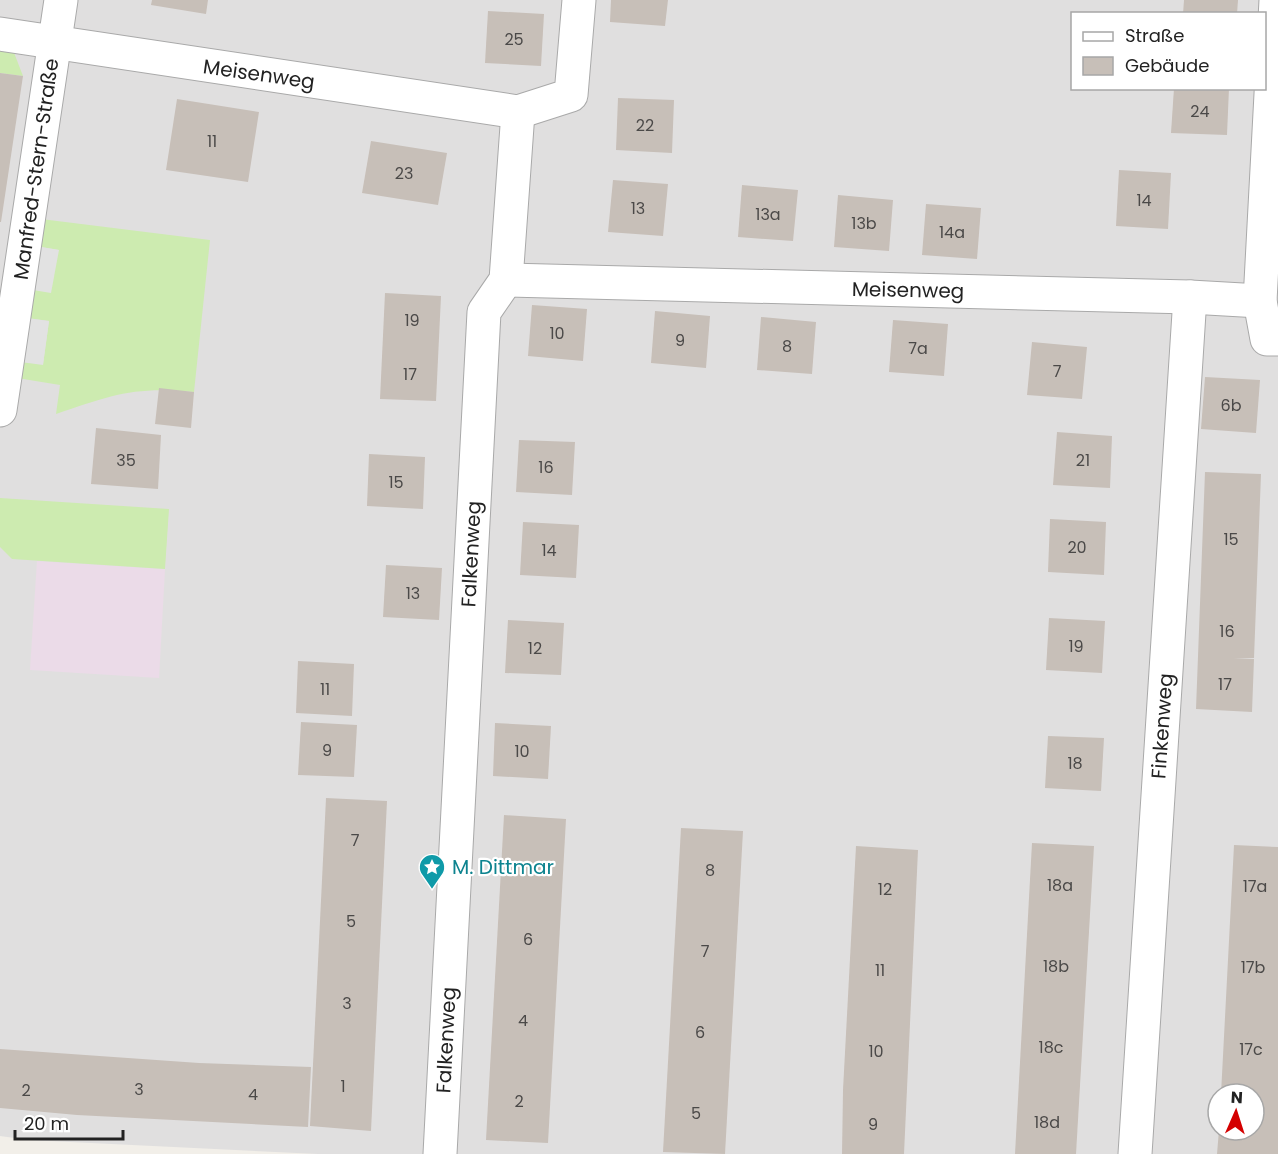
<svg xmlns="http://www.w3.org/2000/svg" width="1278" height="1154" font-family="Poppins,sans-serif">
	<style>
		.residential { fill: #e0dfdf; fill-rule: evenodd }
		.industrial { fill: #ebdbe8 }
		.grass { fill: #cdebb0 }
		.parking { fill: #e2e2e2 }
		.building { fill: #c7bfb8 }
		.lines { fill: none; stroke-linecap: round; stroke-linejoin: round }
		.minor-casing { stroke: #a9a9a9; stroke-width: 35 }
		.minor { stroke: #fff; stroke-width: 33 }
		.labels { text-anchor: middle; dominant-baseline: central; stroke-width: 4.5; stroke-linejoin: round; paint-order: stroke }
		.number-label { font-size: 16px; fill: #4b4948 }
		.street-label { font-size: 20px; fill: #222; stroke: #fff }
		.culture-label { font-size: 20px; fill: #0d838f; stroke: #fff; text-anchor: start }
	</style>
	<rect width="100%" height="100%" fill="#f2efe9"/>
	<path class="residential" d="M0,0H1278V1154H318L29,1140L0,1136ZM1072,14H1264V88H1072ZM1218,1094H1254V1130H1218Z"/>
	<path class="industrial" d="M37,561L165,569L159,678L30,670Z"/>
	<g class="grass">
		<path d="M0,48L13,50L23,76L0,73Z"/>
		<path d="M33,218L210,240L194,392C135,386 111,395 56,414L60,385L11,377L13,361L43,364L49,321L19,317L21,288L59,250L29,245Z"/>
		<path d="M0,498L169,509L165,569L12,559L0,547Z"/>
	</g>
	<g class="parking">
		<path d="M29,245L59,250L51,293L21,288Z"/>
		<path d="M19,317L49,321L43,365L13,361Z"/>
	</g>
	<g class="building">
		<path d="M152,0H208L206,14L151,5Z"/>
		<path d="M611,0H668L665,26L610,22Z"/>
		<path d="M1184,0H1238L1237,14H1183Z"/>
		<path d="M488,11L544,14L541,66L485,63Z"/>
		<path d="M0,73L23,76L1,222H0Z"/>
		<path d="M1174,88H1229L1227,135L1171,133Z"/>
		<path d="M618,98L674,100L672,153L616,150Z"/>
		<path d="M177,99L259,112L248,182L166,170Z"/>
		<path d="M371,141L447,153L438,205L362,193Z"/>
		<path d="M1119,170L1171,173L1168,229L1116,226Z"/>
		<path d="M613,180L668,184L663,236L608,232Z"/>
		<path d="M742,185L798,190L793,241L738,237Z"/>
		<path d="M838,195L893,200L889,251L834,247Z"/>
		<path d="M926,204L981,208L977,259L922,255Z"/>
		<path d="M385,293L441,296L436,401L380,399Z"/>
		<path d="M532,305L587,309L583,361L528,356Z"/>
		<path d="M655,311L710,316L706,368L651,363Z"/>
		<path d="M761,317L816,322L812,374L757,370Z"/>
		<path d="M893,320L948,324L944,376L889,372Z"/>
		<path d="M1032,342L1087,347L1082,399L1027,395Z"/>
		<path d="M1205,377L1260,380L1256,433L1201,429Z"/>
		<path d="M159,388L194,392L191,428L155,424Z"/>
		<path d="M96,428L161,435L158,489L91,484Z"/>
		<path d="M1057,432L1112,436L1110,488L1053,485Z"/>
		<path d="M519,440L575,442L572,495L516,492Z"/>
		<path d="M369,454L425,457L423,509L367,506Z"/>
		<path d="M1205,472L1261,474L1254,658H1234L1254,659L1252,712L1196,709Z"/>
		<path d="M1050,519L1106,522L1104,575L1048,572Z"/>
		<path d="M523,522L579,525L576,578L520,575Z"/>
		<path d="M386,565L442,568L439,620L383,617Z"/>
		<path d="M1049,618L1105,621L1102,673L1046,670Z"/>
		<path d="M508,620L564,623L561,675L505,673Z"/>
		<path d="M298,661L354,664L352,716L296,713Z"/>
		<path d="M301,722L357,725L354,777L298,775Z"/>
		<path d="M495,723L551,726L548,779L493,776Z"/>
		<path d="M1048,736L1104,738L1101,791L1045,788Z"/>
		<path d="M326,798L387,801L371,1131L310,1126Z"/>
		<path d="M504,815L566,819L548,1143L486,1140Z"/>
		<path d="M681,828L743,831L725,1154L663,1152Z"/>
		<path d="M1032,843L1094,846L1076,1154H1015Z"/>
		<path d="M1234,845L1278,847V1154H1217L1219,1130H1254V1094H1221Z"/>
		<path d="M856,846L918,850L904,1154H842L843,1090Z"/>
		<path d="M0,1049L199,1063L311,1067L308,1127L77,1115L0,1108Z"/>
	</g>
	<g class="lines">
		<g class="minor-casing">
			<g id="minor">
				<path d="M1276,0L1260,301L1267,339H1278"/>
				<path d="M0,34L518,112L571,95L579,0"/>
				<path d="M506,280L1190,297L1260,301"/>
				<path d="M0,410L61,0"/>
				<path d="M440,1154L484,312L506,280L518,112"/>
				<path d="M1135,1154L1190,297"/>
			</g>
		</g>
		<use href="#minor" class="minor"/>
	</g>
	<defs>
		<g id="sight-pin" transform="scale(1.35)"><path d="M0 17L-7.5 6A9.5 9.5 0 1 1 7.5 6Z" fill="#0f9aa8" stroke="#fff"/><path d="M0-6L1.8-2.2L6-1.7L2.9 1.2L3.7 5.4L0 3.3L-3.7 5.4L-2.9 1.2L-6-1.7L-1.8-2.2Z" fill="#fff"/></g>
	</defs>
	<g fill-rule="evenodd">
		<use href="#sight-pin" x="432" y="867"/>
	</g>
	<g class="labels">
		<g class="number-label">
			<text x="514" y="39">25</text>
			<text x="1200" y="111">24</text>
			<text x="645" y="125">22</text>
			<text x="212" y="141">11</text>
			<text x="404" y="173">23</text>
			<text x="1144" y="200">14</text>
			<text x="638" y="208">13</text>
			<text x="768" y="214">13a</text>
			<text x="864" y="223">13b</text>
			<text x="952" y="232">14a</text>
			<text x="412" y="320">19</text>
			<text x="557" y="333">10</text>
			<text x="680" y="340">9</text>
			<text x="787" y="346">8</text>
			<text x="918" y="348">7a</text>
			<text x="1057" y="371">7</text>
			<text x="410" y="374">17</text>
			<text x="1231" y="405">6b</text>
			<text x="126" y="460">35</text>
			<text x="1083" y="460">21</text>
			<text x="546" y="467">16</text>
			<text x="396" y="482">15</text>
			<text x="1231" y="539">15</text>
			<text x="1077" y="547">20</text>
			<text x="549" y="550">14</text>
			<text x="413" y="593">13</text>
			<text x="1227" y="631">16</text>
			<text x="1076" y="646">19</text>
			<text x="535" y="648">12</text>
			<text x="1225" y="684">17</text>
			<text x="325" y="689">11</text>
			<text x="327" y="750">9</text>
			<text x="522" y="751">10</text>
			<text x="1075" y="763">18</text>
			<text x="355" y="840">7</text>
			<text x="710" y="870">8</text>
			<text x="1060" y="885">18a</text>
			<text x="1255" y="886">17a</text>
			<text x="885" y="889">12</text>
			<text x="351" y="921">5</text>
			<text x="528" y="939">6</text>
			<text x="705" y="951">7</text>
			<text x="1056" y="966">18b</text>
			<text x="1253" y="967">17b</text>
			<text x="880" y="970">11</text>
			<text x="347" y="1003">3</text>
			<text x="523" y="1020">4</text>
			<text x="700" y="1032">6</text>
			<text x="1051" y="1047">18c</text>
			<text x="1251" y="1049">17c</text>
			<text x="876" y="1051">10</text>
			<text x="343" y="1086">1</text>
			<text x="139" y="1089">3</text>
			<text x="26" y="1090">2</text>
			<text x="253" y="1094">4</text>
			<text x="519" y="1101">2</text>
			<text x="696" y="1113">5</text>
			<text x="1047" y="1122">18d</text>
			<text x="873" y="1124">9</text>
		</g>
		<g class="street-label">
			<text transform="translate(259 74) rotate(8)">Meisenweg</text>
			<text transform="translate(36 169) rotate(-82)">Manfred-Stern-Straße</text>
			<text transform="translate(908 290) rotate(1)">Meisenweg</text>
			<text transform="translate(471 554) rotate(-87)">Falkenweg</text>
			<text transform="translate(1162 726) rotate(-86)">Finkenweg</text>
			<text transform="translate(446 1040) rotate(-87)">Falkenweg</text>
		</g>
		<g class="culture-label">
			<text x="452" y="867">M. Dittmar</text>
		</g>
	</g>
	<rect x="1071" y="12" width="195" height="78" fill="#ffffff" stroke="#a7a7a7" stroke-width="1.5"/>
	<rect x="1083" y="32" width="30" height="9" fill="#ffffff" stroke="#a7a7a7" stroke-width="1.5"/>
	<text x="1125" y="42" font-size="18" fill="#222222">Straße</text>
	<rect x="1083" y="57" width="30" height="18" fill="#c7bfb8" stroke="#a7a7a7" stroke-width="1.5"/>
	<text x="1125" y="72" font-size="18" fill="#222222">Gebäude</text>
	<g transform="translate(1236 1112) rotate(3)"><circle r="28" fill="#ffffff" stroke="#a7a7a7" stroke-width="1.5"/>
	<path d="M0-4.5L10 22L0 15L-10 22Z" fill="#d40000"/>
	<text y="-9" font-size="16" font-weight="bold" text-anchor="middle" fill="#222222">N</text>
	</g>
	<path d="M15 1130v9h108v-9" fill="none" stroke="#222222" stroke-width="3"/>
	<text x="24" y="1130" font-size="18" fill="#222222" stroke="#ffffff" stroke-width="4.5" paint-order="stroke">20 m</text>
</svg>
